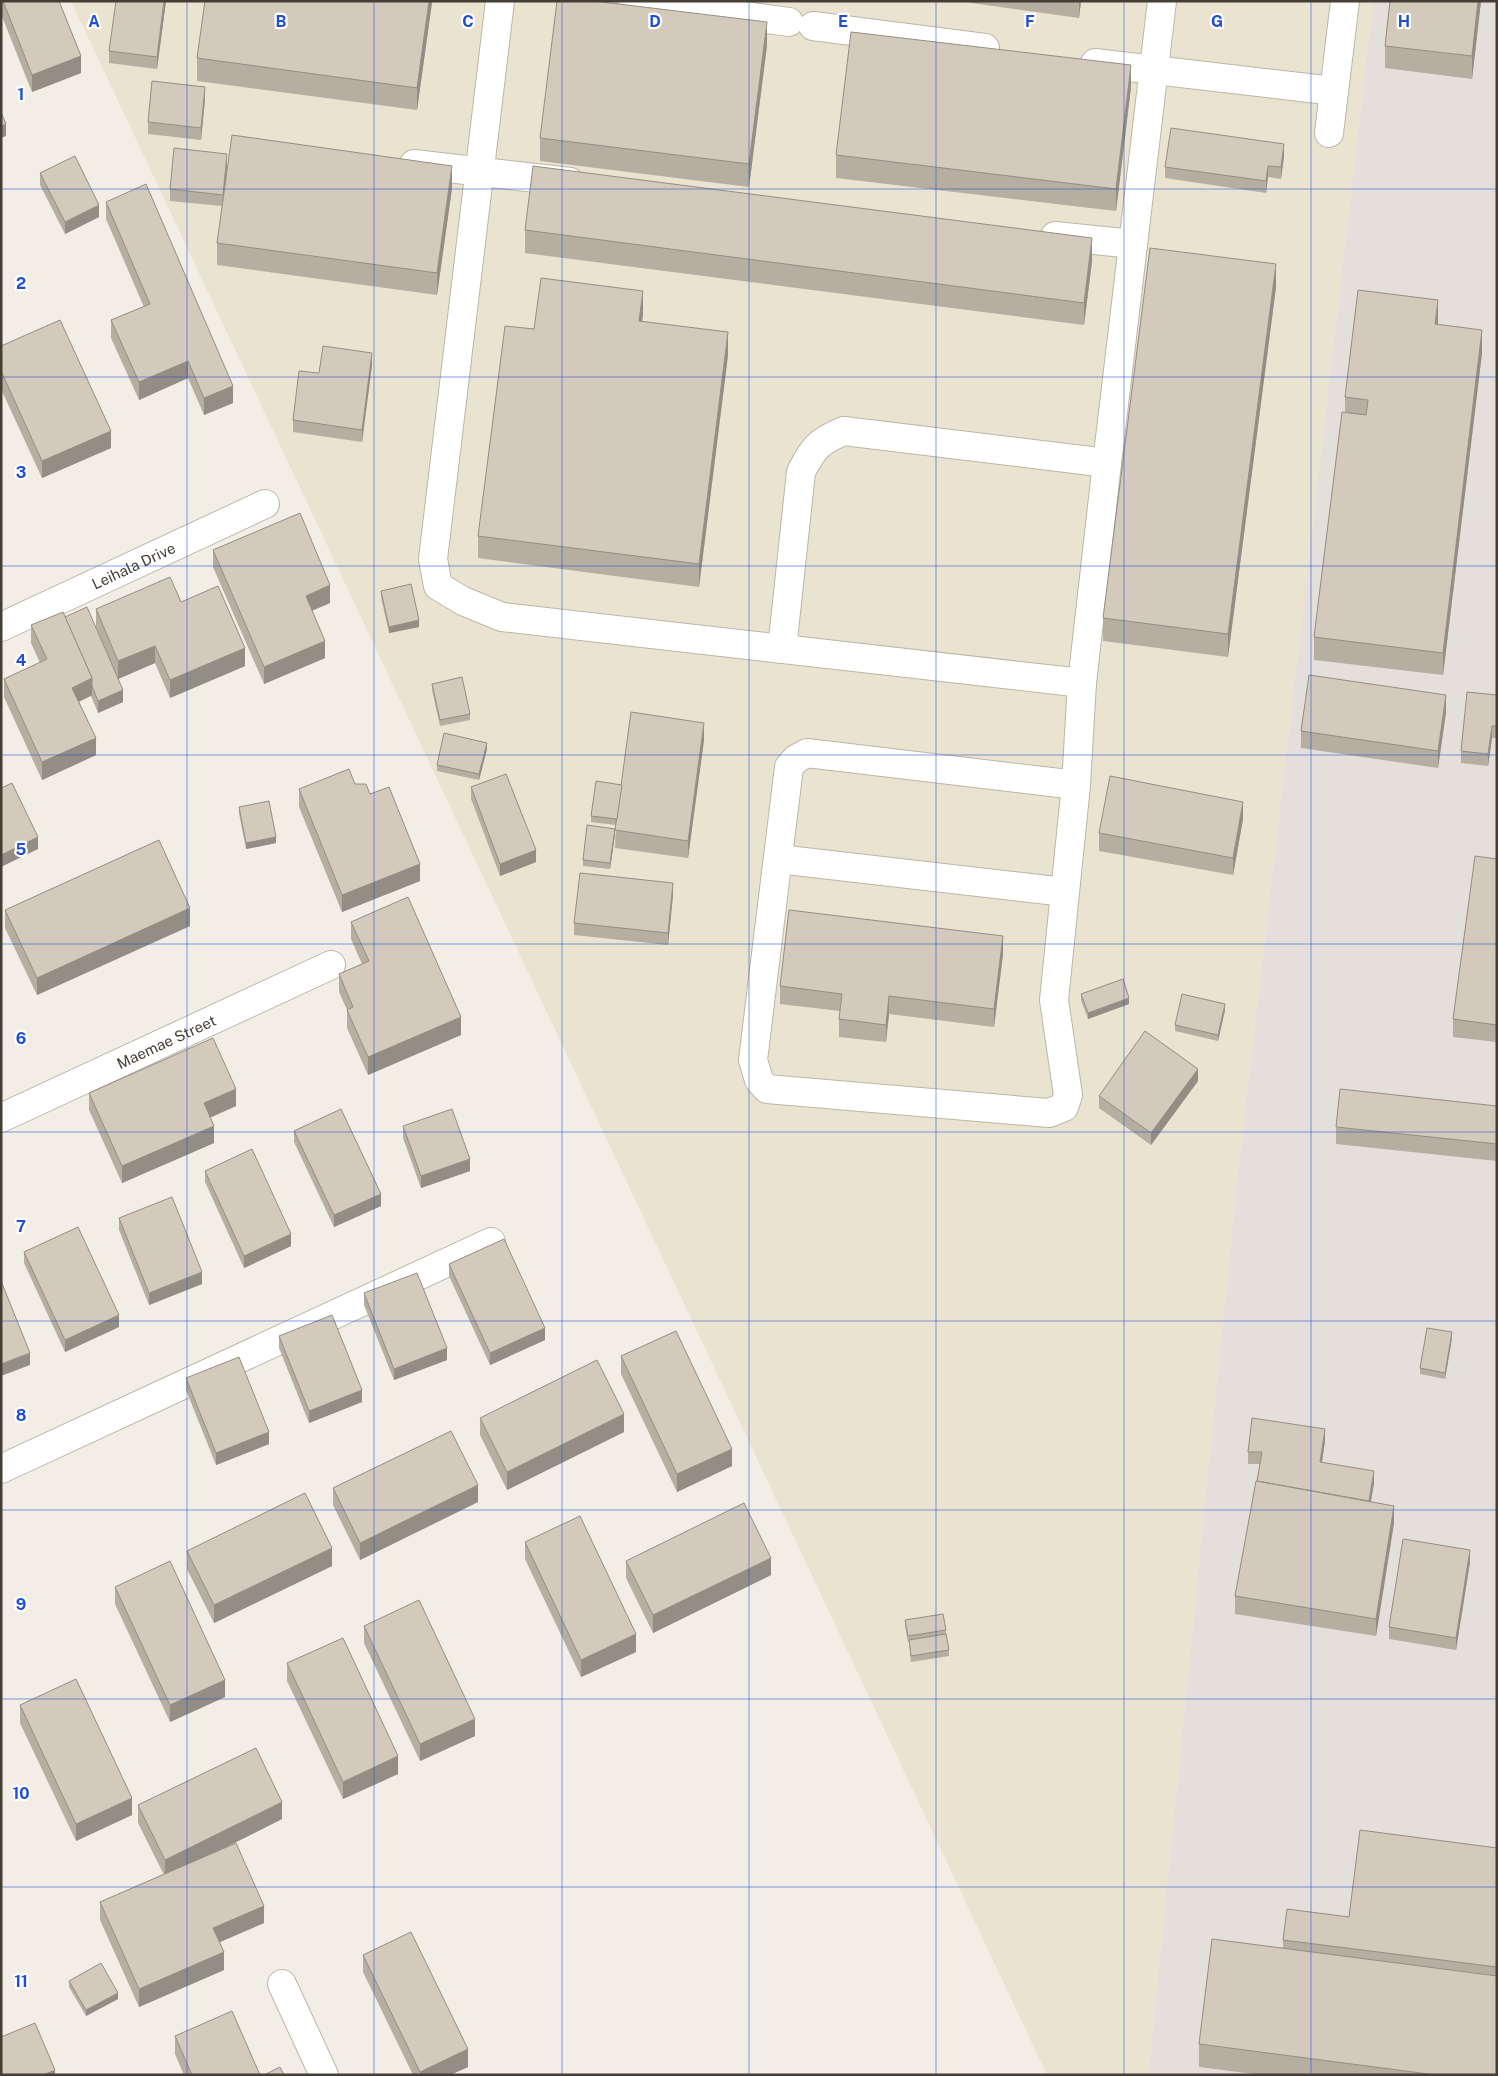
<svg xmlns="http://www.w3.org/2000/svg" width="1498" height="2076" font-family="'Public Sans',sans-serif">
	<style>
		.industrial { fill: #e4dfda }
		.education { fill: #eae3cf }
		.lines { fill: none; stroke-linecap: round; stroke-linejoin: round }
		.minor-casing { stroke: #bdb6a8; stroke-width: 30 }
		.minor { stroke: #fff; stroke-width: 28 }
		.wall { fill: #b5aea1 }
		.shaded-wall { fill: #948d83 }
		.building { fill: #d3cabb; stroke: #948d83 }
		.grid { fill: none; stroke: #1d4ed8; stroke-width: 1; stroke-opacity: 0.55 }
		.labels { text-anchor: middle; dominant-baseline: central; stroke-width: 4.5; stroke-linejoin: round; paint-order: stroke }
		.street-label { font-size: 15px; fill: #443e35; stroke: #fff }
		.grid-label { font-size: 16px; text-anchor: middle; font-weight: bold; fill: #1d4ed8; stroke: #fff; stroke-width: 4.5; stroke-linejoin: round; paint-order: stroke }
	</style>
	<rect width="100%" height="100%" fill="#f2eee5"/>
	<path class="industrial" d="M1373,1H1497V2075H1148L1237,1178Z"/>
	<path class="education" d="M71,1H1373L1237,1178L1148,2075H1047Z"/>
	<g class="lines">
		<g class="minor-casing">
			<g id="minor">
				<path d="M500,1L433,559L438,586L463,601L502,617L1082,683L1076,785L1054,1000L1068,1095L1064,1107L1049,1113L767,1089L759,1080L753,1060L789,767L796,759L807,753L1076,785"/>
				<path d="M632,1L789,22"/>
				<path d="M813,26L985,48"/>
				<path d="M1095,63L1334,91"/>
				<path d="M1329,133L1345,1"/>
				<path d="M414,164L570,182"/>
				<path d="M1055,236L1133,244"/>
				<path d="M1107,463L1162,1"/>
				<path id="s1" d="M1,627L265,504"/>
				<path d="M782,649L801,472C813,448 819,441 844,431L1107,463L1082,683"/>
				<path d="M778,859L1065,892"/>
				<path id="s2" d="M1,1118L331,965"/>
				<path d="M1,1469L491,1242"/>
				<path d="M282,1984L324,2075"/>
			</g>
		</g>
		<use href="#minor" class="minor"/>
	</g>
	<g class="wall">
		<path d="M1,1H59L81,73L32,92L1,14Z"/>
		<path d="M166,1L157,69L109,63V51Z"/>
		<path d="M432,1L417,110L197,81V58Z"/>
		<path d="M957,1H1081L1079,18Z"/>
		<path d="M1390,1H1481L1472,79L1385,68V46Z"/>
		<path d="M767,45L749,187L540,161V138Z"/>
		<path d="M1131,87L1116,211L836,178V155Z"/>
		<path d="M205,99L201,140L148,134V122Z"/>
		<path d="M1284,156L1281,179L1268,177L1266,193L1165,178V167Z"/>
		<path d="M227,166L224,194L452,188L437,295L217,265V243L222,206L170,201V189Z"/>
		<path d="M40,173L99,217L65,234L40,185Z"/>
		<path d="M106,202L233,403L204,415L188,378L139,400L111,338V320L144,307L106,219Z"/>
		<path d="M525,230L1092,261L1084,325L525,253Z"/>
		<path d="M1276,287L1228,657L1103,641V618Z"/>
		<path d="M643,314L642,322L728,355L699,587L478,558V536L534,329Z"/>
		<path d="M1438,322V325L1482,353L1443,675L1314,660V637L1345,413V397Z"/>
		<path d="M1,346L111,448L42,478L1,389Z"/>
		<path d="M372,365L362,442L293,432V420L319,373Z"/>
		<path d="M213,550L330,603L312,611L325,658L264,684L213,567Z"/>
		<path d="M381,591L419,627L389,633L381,597Z"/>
		<path d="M181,602L245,666L170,698L155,663L118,679L96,627V609Z"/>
		<path d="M65,617L123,702L98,713L91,696L79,702L96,755L42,780L4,697V679L40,663L31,643V625Z"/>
		<path d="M432,684L470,714V720L440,726L432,690Z"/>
		<path d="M1497,695V738H1492L1488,766L1461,763V751Z"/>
		<path d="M1446,712L1438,768L1301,748V731Z"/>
		<path d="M704,740L688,858L615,848L616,825L591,822V816L622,785Z"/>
		<path d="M487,749L479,780L437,771V765Z"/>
		<path d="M471,787L536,862L500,876L471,799Z"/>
		<path d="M299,789L370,794L420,881L342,912L299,807Z"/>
		<path d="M239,807L276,843L246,849L239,813Z"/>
		<path d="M1243,819L1233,875L1099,851V833Z"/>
		<path d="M615,835L610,869L583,866V860Z"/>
		<path d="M1497,859V1042L1453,1037V1019Z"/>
		<path d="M673,895L668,945L574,935V923Z"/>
		<path d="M5,910L190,926L37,995L5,928Z"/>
		<path d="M351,922L461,1035L368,1075L347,1028V1010L339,992V974L362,964L351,939Z"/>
		<path d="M1003,954L994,1027L889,1014L886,1042L839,1037V1019L840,1011L780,1004V986Z"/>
		<path d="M1081,994L1129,1004L1088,1019L1081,1000Z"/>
		<path d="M1225,1010L1218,1041L1175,1031V1025Z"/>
		<path d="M1198,1081L1151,1145L1099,1108V1096Z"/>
		<path d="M89,1093L236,1106L210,1118L214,1143L122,1183L89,1110Z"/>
		<path d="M1497,1106V1161L1336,1144V1127Z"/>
		<path d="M403,1126L470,1171L421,1188L403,1138Z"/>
		<path d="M294,1131L381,1206L334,1227L294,1142Z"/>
		<path d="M205,1171L291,1246L244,1268L205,1182Z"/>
		<path d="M119,1218L202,1284L149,1305L119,1230Z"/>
		<path d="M24,1252L119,1327L65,1352L24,1263Z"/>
		<path d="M449,1264L545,1340L490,1365L449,1276Z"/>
		<path d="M364,1293L447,1360L394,1380L364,1305Z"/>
		<path d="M279,1336L362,1402L309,1423L279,1348Z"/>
		<path d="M1452,1338L1445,1379L1420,1374V1368Z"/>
		<path d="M621,1356L732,1466L677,1492L621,1374Z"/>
		<path d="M186,1378L269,1444L216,1465L186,1390Z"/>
		<path d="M480,1418L624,1432L507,1490L480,1435Z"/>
		<path d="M1325,1441L1322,1463L1374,1483L1371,1502L1394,1523L1376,1636L1235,1614V1596L1260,1464H1248V1452Z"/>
		<path d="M333,1488L478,1502L360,1560L333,1505Z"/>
		<path d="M525,1542L636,1652L581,1677L525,1559Z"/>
		<path d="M187,1551L332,1566L214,1623L187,1569Z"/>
		<path d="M626,1561L771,1575L653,1633L626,1578Z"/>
		<path d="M1470,1562L1456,1650L1389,1639V1627Z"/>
		<path d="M115,1587L225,1697L170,1722L115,1604Z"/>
		<path d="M905,1620L946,1630V1634L949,1650V1656L911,1662L909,1642H908L905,1626Z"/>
		<path d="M364,1626L475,1736L420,1761L364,1643Z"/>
		<path d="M287,1663L398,1774L343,1799L287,1681Z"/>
		<path d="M20,1705L132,1815L76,1841L20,1723Z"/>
		<path d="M138,1805L282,1819L219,1851L264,1923L220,1942L224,1970L139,2007L100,1920V1902L164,1875L138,1823Z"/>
		<path d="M1497,1848V2075H1261L1199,2067V2044L1283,1948V1940L1349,1917Z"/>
		<path d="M363,1955L468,2067L450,2075H413L363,1972Z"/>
		<path d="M69,1981L118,1999L86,2016L69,1987Z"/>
		<path d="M175,2036L260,2075H184L175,2054Z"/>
	</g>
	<g class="shaded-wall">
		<path d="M164,1H166L157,69V57Z"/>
		<path d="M429,1H432V3L417,110V88Z"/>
		<path d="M1079,1H1081L1079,18Z"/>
		<path d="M1478,1H1481L1472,79V56Z"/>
		<path d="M767,22V45L749,187V164Z"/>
		<path d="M81,56V73L32,92V75Z"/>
		<path d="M1131,65V87L1116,211V189Z"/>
		<path d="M205,87V99L201,140V128Z"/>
		<path d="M6,124V136L1,138V126Z"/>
		<path d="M1284,144V156L1281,179V167Z"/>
		<path d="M227,154V166L223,206V195Z"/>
		<path d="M452,166V188L437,295V273Z"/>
		<path d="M1268,166V177L1266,193V181Z"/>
		<path d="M99,205V217L65,234V222Z"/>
		<path d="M1092,238V261L1084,325V303Z"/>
		<path d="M1276,264V287L1228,657V634Z"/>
		<path d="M643,291V314L639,344V321Z"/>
		<path d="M1438,300V322L1435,347V324Z"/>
		<path d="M1482,330V353L1443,675V653Z"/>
		<path d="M728,332V355L699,587V564Z"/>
		<path d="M372,353V365L362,442V430Z"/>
		<path d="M188,361V378L139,400V382Z"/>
		<path d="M233,386V403L204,415V398Z"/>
		<path d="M111,431V448L42,478V461Z"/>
		<path d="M330,585V603L306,613V596Z"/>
		<path d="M419,620V627L389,633V627Z"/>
		<path d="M325,641V658L264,684V667Z"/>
		<path d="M155,646V663L118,679V661Z"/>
		<path d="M245,648V666L170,698V680Z"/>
		<path d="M92,678V695L72,705V688Z"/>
		<path d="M123,690V702L98,713V701Z"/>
		<path d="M1446,695V712L1438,768V751Z"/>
		<path d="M704,723V740L688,858V841Z"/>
		<path d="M1492,726V738L1488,766V754Z"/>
		<path d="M96,738V755L42,780V762Z"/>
		<path d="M487,743V749L479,780V774Z"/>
		<path d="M1243,802V819L1233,875V858Z"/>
		<path d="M615,829V835L610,869V863Z"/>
		<path d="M38,837V849L1,867V855Z"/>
		<path d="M276,837V843L246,849V843Z"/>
		<path d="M536,850V862L500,876V864Z"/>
		<path d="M420,864V881L342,912V895Z"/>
		<path d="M673,883V895L668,945V933Z"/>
		<path d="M190,908V926L37,995V978Z"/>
		<path d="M1003,936V954L994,1027V1009Z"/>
		<path d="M889,996V1014L886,1042V1025Z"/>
		<path d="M1129,998V1004L1088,1019V1013Z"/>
		<path d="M1225,1004V1010L1218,1041V1035Z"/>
		<path d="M461,1017V1035L368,1075V1057Z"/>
		<path d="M1198,1069V1081L1151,1145V1133Z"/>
		<path d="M236,1089V1106L204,1120V1103Z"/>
		<path d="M214,1126V1143L122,1183V1166Z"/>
		<path d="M470,1159V1171L421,1188V1176Z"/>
		<path d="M381,1194V1206L334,1227V1215Z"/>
		<path d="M291,1234V1246L244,1268V1256Z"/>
		<path d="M202,1272V1284L149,1305V1293Z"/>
		<path d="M119,1315V1327L65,1352V1340Z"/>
		<path d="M545,1328V1340L490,1365V1353Z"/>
		<path d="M1452,1332V1338L1445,1379V1373Z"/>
		<path d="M447,1348V1360L394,1380V1369Z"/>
		<path d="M30,1353V1365L1,1376V1364Z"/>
		<path d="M362,1390V1402L309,1423V1411Z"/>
		<path d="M624,1414V1432L507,1490V1472Z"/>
		<path d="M1325,1429V1441L1320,1474V1462Z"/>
		<path d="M269,1432V1444L216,1465V1453Z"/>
		<path d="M732,1449V1466L677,1492V1474Z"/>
		<path d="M1374,1471V1483L1368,1517V1506Z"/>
		<path d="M478,1485V1502L360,1560V1543Z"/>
		<path d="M1394,1506V1523L1376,1636V1619Z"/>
		<path d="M332,1548V1566L214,1623V1605Z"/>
		<path d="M1470,1550V1562L1456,1650V1638Z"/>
		<path d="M771,1558V1575L653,1633V1615Z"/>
		<path d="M636,1634V1652L581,1677V1660Z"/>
		<path d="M225,1680V1697L170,1722V1705Z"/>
		<path d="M475,1719V1736L420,1761V1744Z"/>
		<path d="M398,1756V1774L343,1799V1782Z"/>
		<path d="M132,1798V1815L76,1841V1824Z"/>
		<path d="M282,1802V1819L165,1877V1860Z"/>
		<path d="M264,1906V1923L213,1945V1928Z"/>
		<path d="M224,1952V1970L139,2007V1989Z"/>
		<path d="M118,1993V1999L86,2016V2010Z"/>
		<path d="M468,2049V2067L450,2075H420V2072Z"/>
		<path d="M55,2070V2075H43Z"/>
	</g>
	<g class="building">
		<path d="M3,1H59L81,56L32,75Z"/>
		<path d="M116,1H164L157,57L109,51Z"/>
		<path d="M205,1H429L417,88L197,58Z"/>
		<path d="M557,1H594L767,22L749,164L540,138Z"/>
		<path d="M1390,1H1478L1472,56L1385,46Z"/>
		<path d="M851,32L1131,65L1116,189L836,155Z"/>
		<path d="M152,81L205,87L201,128L148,122Z"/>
		<path d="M1,112L6,124L1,126Z"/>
		<path d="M1171,128L1284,144L1281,167L1268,166L1266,181L1165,167Z"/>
		<path d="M232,135L452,166L437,273L217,243Z"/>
		<path d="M174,148L227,154L223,195L170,189Z"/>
		<path d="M75,156L99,205L65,222L40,173Z"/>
		<path d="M533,166L1092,238L1084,303L525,230Z"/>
		<path d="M146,184L233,386L204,398L188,361L139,382L111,320L150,304L106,202Z"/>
		<path d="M1150,248L1276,264L1228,634L1103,618Z"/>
		<path d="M541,278L643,291L639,321L728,332L699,564L478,536L505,326L534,329Z"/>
		<path d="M1358,290L1438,300L1435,324L1482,330L1443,653L1314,637L1342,412L1366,415L1368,400L1345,397Z"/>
		<path d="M60,320L111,431L42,461L1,371V346Z"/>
		<path d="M323,346L372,353L362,430L293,420L299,371L319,373Z"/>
		<path d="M300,513L330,585L306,596L325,641L264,667L213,550Z"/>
		<path d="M170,577L181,602L218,586L245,648L170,680L155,646L118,661L96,609Z"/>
		<path d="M411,584L419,620L389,627L381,591Z"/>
		<path d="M87,607L123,690L98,701L92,686V678L65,617Z"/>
		<path d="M63,612L92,678L72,688L96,738L42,762L4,679L47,659L31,625Z"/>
		<path d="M1309,675L1446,695L1438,751L1301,731Z"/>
		<path d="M462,677L470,714L440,720L432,684Z"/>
		<path d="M1467,692L1497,695V726H1492L1488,754L1461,751Z"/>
		<path d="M631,712L704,723L688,841L615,830Z"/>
		<path d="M444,733L487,743L479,774L437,765Z"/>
		<path d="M349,769L355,784H366L370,794L389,787L420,864L342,895L299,789Z"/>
		<path d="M506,774L536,850L500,864L471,787Z"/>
		<path d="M1110,776L1243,802L1233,858L1099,833Z"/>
		<path d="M596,781L622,785L617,819L591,816Z"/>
		<path d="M12,783L38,837L1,855V788Z"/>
		<path d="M269,801L276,837L246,843L239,807Z"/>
		<path d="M587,825L615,829L610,863L583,860Z"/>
		<path d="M159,840L190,908L37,978L5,910Z"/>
		<path d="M1475,856L1497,859V1025L1453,1019Z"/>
		<path d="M580,873L673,883L668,933L574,923Z"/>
		<path d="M408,897L461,1017L368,1057L347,1010L353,1007L339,974L369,961L351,922Z"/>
		<path d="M789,910L1003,936L994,1009L889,996L886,1025L839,1019L842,994L780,986Z"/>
		<path d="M1123,979L1129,998L1088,1013L1081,994Z"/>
		<path d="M1182,994L1225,1004L1218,1035L1175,1025Z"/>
		<path d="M1145,1031L1198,1069L1151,1133L1099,1096Z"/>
		<path d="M213,1038L236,1089L204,1103L214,1126L122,1166L89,1093Z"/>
		<path d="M1340,1089L1497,1106V1144L1336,1127Z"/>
		<path d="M341,1109L381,1194L334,1215L294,1131Z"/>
		<path d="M452,1109L470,1159L421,1176L403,1126Z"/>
		<path d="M252,1149L291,1234L244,1256L205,1171Z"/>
		<path d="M172,1197L202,1272L149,1293L119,1218Z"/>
		<path d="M78,1227L119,1315L65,1340L24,1252Z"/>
		<path d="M504,1239L545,1328L490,1353L449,1264Z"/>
		<path d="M417,1273L447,1348L394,1369L364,1293Z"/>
		<path d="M1,1281L30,1353L1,1364Z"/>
		<path d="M332,1315L362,1390L309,1411L279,1336Z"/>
		<path d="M1427,1328L1452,1332L1445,1373L1420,1368Z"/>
		<path d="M676,1331L732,1449L677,1474L621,1356Z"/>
		<path d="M239,1357L269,1432L216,1453L186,1378Z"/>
		<path d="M597,1360L624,1414L507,1472L480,1418Z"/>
		<path d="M1252,1418L1325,1429L1320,1462L1374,1471L1369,1501L1257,1481L1262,1452H1248Z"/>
		<path d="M451,1431L478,1485L360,1543L333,1488Z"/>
		<path d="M1256,1481L1394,1506L1376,1619L1235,1596Z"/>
		<path d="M305,1493L332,1548L214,1605L187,1551Z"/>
		<path d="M744,1503L771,1558L653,1615L626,1561Z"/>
		<path d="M580,1516L636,1634L581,1660L525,1542Z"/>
		<path d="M1403,1539L1470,1550L1456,1638L1389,1627Z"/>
		<path d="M170,1561L225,1680L170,1705L115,1587Z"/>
		<path d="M419,1600L475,1719L420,1744L364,1626Z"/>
		<path d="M943,1614L946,1630L908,1636L905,1620Z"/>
		<path d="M946,1634L949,1650L911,1656L909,1640Z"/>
		<path d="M343,1638L398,1756L343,1782L287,1663Z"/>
		<path d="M76,1679L132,1798L76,1824L20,1705Z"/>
		<path d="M256,1748L282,1802L165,1860L138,1805Z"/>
		<path d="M1360,1830L1497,1848V1967L1283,1940L1287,1909L1349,1917Z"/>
		<path d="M236,1843L264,1906L213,1928L224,1952L139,1989L100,1902Z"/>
		<path d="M411,1932L468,2049L420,2072L363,1955Z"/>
		<path d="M1212,1939L1497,1976V2075H1436L1199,2044Z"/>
		<path d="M101,1963L118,1993L86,2010L69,1981Z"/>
		<path d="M232,2011L260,2075H192L175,2036Z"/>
		<path d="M35,2023L55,2070L43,2075H1V2037Z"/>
		<path d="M280,2067L284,2075H264Z"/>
	</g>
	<path class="grid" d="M187,1V2075M374,1V2075M562,1V2075M749,1V2075M936,1V2075M1124,1V2075M1311,1V2075M1,189H1497M1,377H1497M1,566H1497M1,755H1497M1,944H1497M1,1132H1497M1,1321H1497M1,1510H1497M1,1699H1497M1,1887H1497"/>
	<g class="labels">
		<g class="street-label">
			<text stroke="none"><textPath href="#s1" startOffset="146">Leihala Drive</textPath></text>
			<text stroke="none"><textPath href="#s2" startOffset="182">Maemae Street</textPath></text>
		</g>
	</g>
	<g class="grid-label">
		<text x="94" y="27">A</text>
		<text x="281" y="27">B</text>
		<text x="468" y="27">C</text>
		<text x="655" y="27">D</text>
		<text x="843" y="27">E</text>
		<text x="1030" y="27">F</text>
		<text x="1217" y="27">G</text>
		<text x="1404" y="27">H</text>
		<text x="21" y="100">1</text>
		<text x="21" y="289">2</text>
		<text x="21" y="478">3</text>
		<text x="21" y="666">4</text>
		<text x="21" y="855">5</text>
		<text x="21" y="1044">6</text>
		<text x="21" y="1232">7</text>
		<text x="21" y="1421">8</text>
		<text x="21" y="1610">9</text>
		<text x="21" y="1799">10</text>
		<text x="21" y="1987">11</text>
	</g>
	<rect width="1498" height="2076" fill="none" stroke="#443e35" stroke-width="5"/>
</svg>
